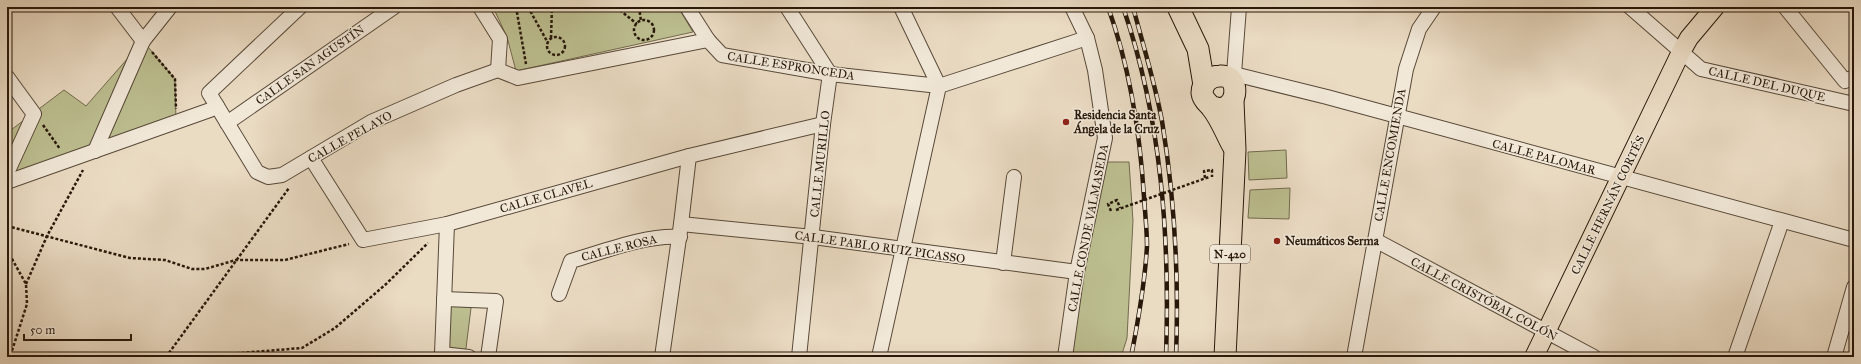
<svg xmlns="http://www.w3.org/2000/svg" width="1861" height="364" font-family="'IM FELL Great Primer',serif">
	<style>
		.green { fill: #bcbe90; stroke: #726b4d }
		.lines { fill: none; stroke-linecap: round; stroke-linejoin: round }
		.minor-casing { stroke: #584938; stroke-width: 16 }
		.major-casing { stroke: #28180a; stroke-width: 20 }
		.highway-casing { stroke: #28180a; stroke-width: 23 }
		.path { stroke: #28180a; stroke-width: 2.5; stroke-dasharray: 3 2; stroke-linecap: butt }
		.minor { stroke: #f1e8d8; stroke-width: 14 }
		.major { stroke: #eadbc3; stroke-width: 18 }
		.highway { stroke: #eadbc3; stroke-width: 21 }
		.rail-casing { stroke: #28180a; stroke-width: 4.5 }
		.rail { stroke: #f1e8d8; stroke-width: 3; stroke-dasharray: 9; stroke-linecap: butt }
		.path-bridge { stroke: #28180a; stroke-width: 2.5; stroke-dasharray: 3 2; stroke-linecap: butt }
		.poi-dot { fill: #8f2418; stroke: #f1e8d8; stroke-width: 1.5 }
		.labels { text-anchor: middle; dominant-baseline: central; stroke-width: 3; stroke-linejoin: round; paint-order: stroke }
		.shield { fill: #f1e8d8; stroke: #645648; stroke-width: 1 }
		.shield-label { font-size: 11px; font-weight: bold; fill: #28180a }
		.street-label { font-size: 12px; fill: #28180a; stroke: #f1e8d8 }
		.poi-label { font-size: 12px; font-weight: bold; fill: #28180a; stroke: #f1e8d8; text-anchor: start }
	</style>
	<rect width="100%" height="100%" fill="#eadbc3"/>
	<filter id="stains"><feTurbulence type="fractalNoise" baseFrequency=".005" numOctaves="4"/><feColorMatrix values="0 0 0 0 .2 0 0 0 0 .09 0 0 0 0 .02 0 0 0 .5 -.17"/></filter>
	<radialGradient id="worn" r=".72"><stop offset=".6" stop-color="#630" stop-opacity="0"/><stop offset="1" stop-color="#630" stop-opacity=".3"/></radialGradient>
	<g class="green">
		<path d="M493,7H678L693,32L516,71L507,37Z"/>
		<path d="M143,41L175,79L176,122L7,182V133L64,90L86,106Z"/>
		<path d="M1286,150L1287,178L1249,180L1248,152Z"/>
		<path d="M1100,162H1129L1133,221L1127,338L1121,357H1065Z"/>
		<path d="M1290,188L1289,219L1248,218L1250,190Z"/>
		<path d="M444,299L472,300L465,356L442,354Z"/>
	</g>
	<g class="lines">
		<g class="minor-casing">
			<g id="minor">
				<path d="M117,7L143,41"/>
				<path d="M300,7L209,93L257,172L268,177L282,175L371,122L456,85L498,70"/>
				<path d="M480,7L500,39L498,70"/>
				<path d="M687,7L708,40"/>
				<path d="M787,7L830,74L823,124L799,357"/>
				<path d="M1630,7L1701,69L1854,104"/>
				<path d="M1785,7L1845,81L1854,77"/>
				<path d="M498,70L518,78L708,40L722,55L830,74L939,86L1087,38"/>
				<path d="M1234,74L1327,97L1854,240"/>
				<path d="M7,77L34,114L7,173"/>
				<path d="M1230,79L1234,74L1239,7"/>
				<path d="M227,123L394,7"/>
				<path d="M95,151L143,41L170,7"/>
				<path d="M311,158L363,240L447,224L689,156L823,124"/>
				<path d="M7,182L210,110L217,106"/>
				<path d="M681,224L813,237L1077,272"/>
				<path d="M1375,240L1594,357"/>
				<path d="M1003,263L1014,177"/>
				<path d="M559,294L571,261C602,252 648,234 680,237"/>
				<path d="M444,299L496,301L488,357"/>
				<path d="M442,354L469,357"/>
				<path d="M440,357L442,354L447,224"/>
				<path d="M662,357L681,224L689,156"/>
				<path d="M879,357L939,86L901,7"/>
				<path d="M1065,357L1077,272L1105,138L1095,70L1087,38L1072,7"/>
				<path d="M1354,357L1406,69L1419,29L1434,7"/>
				<path d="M1735,357L1782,221"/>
				<path d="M1834,357L1854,287"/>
			</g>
		</g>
		<g class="major-casing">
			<path id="major" d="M1534,357L1681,52L1689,38L1715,7"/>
		</g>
		<g class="highway-casing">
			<g id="highway">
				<path d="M1178,7L1198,49L1204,85"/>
				<path d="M1212,107C1216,108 1221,109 1224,108C1240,101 1238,74 1220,76C1210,76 1202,83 1202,93C1203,101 1209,103 1212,108C1221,119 1226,134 1233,146"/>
				<path d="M1225,357L1235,150L1233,101"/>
			</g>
		</g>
		<g class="path">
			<path d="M516,7L526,64"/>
			<path d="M528,7L548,43"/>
			<path d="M616,7L637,24"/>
			<path d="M639,7L641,21"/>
			<circle cx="644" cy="30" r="10"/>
			<circle cx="556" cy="46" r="9"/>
			<path d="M551,38L552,7"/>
			<path d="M152,52L175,79L176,109"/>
			<path d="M43,125L60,149"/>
			<path d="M1205,178L1204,171L1212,170V177"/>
			<path d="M1111,211L1108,204L1117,200L1120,208"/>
			<path d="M7,226L130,258L165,260L192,269H205L236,260H285L349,244"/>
			<path d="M7,250L26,284L27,304L10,357"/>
			<path d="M7,275L11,258"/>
			<path d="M26,284L47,236L83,170"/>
			<path d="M166,357L289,188"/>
			<path d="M217,357L228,354L302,348L335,328L385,285L428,243"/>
		</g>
		<use href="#minor" class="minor"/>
		<use href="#major" class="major"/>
		<use href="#highway" class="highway"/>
		<g class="rail-casing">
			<g id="rail">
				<path d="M1108,7C1130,68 1140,133 1144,197C1145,213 1147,230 1147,246C1145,281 1138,322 1131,357"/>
				<path d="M1123,7C1162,120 1170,239 1166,357"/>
				<path d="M1133,7C1143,45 1155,83 1162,121C1175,200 1179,278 1176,357"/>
			</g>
		</g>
		<use href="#rail" class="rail"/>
		<path class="path-bridge" d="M1116,210L1209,177"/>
	</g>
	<g class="poi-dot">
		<circle cx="1066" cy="122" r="4"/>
		<circle cx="1277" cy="241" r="4"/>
	</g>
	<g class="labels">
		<rect class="shield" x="1210" y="245" width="40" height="18" rx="3"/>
		<g class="shield-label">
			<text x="1230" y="254">N-420</text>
		</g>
		<g class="street-label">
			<text transform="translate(310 65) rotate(-35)">CALLE SAN AGUSTÍN</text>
			<text transform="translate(791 66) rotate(9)">CALLE ESPRONCEDA</text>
			<text transform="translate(1767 84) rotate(13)">CALLE DEL DUQUE</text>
			<text transform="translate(350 137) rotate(-29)">CALLE PELAYO</text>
			<text transform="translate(1390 155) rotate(-80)">CALLE ENCOMIENDA</text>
			<text transform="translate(1544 157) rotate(15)">CALLE PALOMAR</text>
			<text transform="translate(820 164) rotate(-84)">CALLE MURILLO</text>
			<text transform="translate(546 196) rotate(-16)">CALLE CLAVEL</text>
			<text transform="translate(1608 205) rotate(-64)">CALLE HERNÁN CORTÉS</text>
			<text transform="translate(1088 228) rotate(-79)">CALLE CONDE VALMASEDA</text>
			<text transform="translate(880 247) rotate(8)">CALLE PABLO RUIZ PICASSO</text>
			<text transform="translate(619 248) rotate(-14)">CALLE ROSA</text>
			<text transform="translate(1484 299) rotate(28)">CALLE CRISTÓBAL COLÓN</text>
		</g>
		<g class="poi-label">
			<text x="1074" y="115">Residencia Santa<tspan x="1074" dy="14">Ángela de la Cruz</tspan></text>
			<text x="1285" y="241">Neumáticos Serma</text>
		</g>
	</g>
	<rect width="1861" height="364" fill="none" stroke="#eadbc3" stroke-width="24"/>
	<rect x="8" y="8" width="1845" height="348" fill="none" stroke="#28180a" stroke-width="2"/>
	<rect x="12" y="12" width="1837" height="340" fill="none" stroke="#28180a"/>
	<path d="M24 334v6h107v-6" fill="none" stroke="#28180a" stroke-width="2"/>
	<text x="30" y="334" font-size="12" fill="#28180a" stroke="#f1e8d8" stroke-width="3" paint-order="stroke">50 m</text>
	<rect width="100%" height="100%" filter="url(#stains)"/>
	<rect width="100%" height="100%" fill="url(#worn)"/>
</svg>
